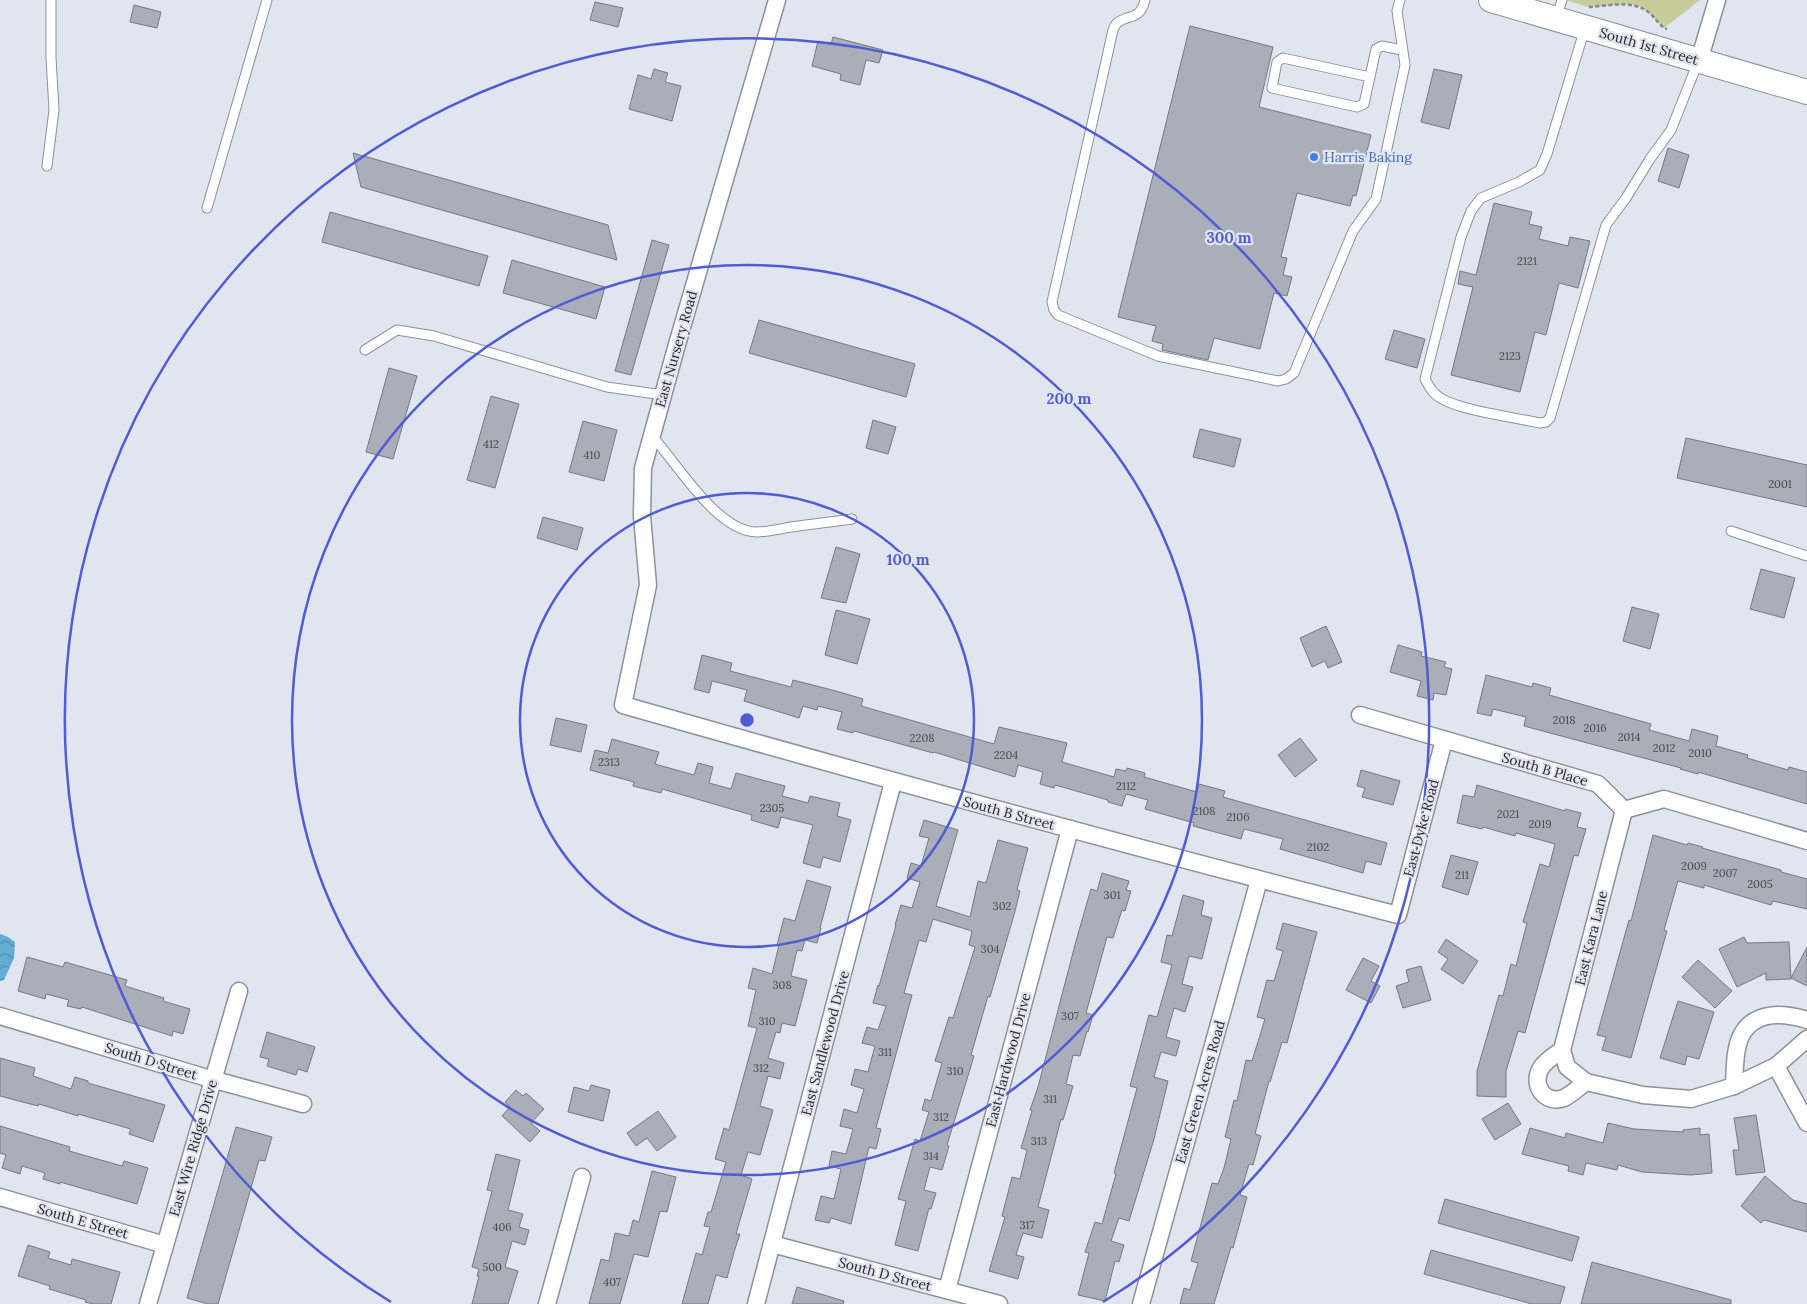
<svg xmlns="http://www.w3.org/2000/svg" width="1807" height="1304" font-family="Lora,serif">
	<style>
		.park { fill: #c8cc9a }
		.water { fill: url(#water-waves) }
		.building { fill: #aaaeb9; stroke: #757983 }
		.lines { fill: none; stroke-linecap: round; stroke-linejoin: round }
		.lane-casing { stroke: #8d919b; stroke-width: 11 }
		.street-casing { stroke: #8d919b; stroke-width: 19 }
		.secondary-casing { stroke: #8d919b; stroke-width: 26 }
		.path { stroke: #858890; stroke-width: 2.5; stroke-dasharray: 4 2.5; stroke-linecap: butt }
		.lane { stroke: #fff; stroke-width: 9 }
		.street { stroke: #fff; stroke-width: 16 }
		.secondary { stroke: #fff; stroke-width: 24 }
		.ring { fill: none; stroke: #4e5dd3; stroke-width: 2.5 }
		.shop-dot { fill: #3f7fe0; stroke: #e0e5f0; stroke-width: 2 }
		.labels { text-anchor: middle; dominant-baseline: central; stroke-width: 4.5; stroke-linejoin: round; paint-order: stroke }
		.number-label { font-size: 11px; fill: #47494f }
		.street-label { font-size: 14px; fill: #26272c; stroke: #e0e5f0 }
		.shop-label { font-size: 14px; fill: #366cbe; stroke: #e0e5f0; text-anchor: start }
		.centre { fill: #4e5dd3; stroke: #e0e5f0; stroke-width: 2.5 }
		.ring-label { font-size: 15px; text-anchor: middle; font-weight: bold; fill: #4e5dd3; stroke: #e0e5f0; stroke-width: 4.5; stroke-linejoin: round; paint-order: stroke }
	</style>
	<defs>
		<pattern id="water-waves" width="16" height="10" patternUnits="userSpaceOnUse" patternTransform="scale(1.25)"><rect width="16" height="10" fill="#62acd6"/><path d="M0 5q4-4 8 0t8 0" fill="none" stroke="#518cae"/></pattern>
	</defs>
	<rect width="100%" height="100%" fill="#e0e5f0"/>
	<path class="park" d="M1566,0H1700L1664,28L1647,11L1639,6L1627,4L1588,7Z"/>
	<path class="water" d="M0,934L8,937L15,942L14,958L4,980L0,981Z"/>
	<g class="building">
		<path d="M595,2L623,8L618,27L590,20Z"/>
		<path d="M134,5L161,12L157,28L130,22Z"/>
		<path d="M1190,26L1273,47L1259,107L1371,135L1356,196L1353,195L1350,206L1297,193L1281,257L1287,258L1283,275L1292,277L1287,296L1274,293L1260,349L1214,338L1208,360L1162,350L1163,344L1152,341L1156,326L1118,317Z"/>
		<path d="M833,37L883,50L879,63L866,60L860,85L840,80L841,74L812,66L818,41L831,44Z"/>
		<path d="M654,69L668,73L665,82L681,86L672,121L629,109L638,75L651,79Z"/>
		<path d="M1434,69L1462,75L1449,129L1421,122Z"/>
		<path d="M1668,148L1689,155L1679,188L1658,181Z"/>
		<path d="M353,153L608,225L617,260L361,187Z"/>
		<path d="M1494,203L1532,212L1529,224L1542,227L1539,239L1568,246L1570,237L1590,241L1578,288L1559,283L1546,335L1535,332L1520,392L1451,375L1473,287L1458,284L1460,271L1476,275Z"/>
		<path d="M330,212L488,256L479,286L322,242Z"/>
		<path d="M652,240L669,245L631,375L615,371Z"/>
		<path d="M512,260L605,287L596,319L503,293Z"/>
		<path d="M759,320L915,364L906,397L749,353Z"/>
		<path d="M1394,330L1425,339L1417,368L1385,359Z"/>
		<path d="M389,368L417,376L393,459L366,452Z"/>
		<path d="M491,396L519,404L495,488L467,480Z"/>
		<path d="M873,420L896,427L888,454L866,448Z"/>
		<path d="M583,421L617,430L604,481L569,472Z"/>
		<path d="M1200,429L1241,439L1234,467L1193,457Z"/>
		<path d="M1686,438L1807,465V507L1677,478Z"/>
		<path d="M543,517L583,528L577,550L537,538Z"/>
		<path d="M836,547L860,554L846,603L821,598Z"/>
		<path d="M1761,569L1795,578L1784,618L1750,609Z"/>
		<path d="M1632,607L1659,614L1650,649L1623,641Z"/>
		<path d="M836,610L870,619L857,664L825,655Z"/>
		<path d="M1326,626L1342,662L1328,668L1325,661L1312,667L1300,638Z"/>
		<path d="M1398,645L1422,652L1421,656L1446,662L1444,667L1452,669L1446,695L1434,693L1433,700L1417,696L1421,681L1390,672Z"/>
		<path d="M702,655L732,663L730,671L791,687L793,680L836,691L863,699L861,706L994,744L999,727L1067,743L1062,762L1114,777L1116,769L1126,771L1127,768L1145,773L1144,777L1197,792L1199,784L1225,791L1223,797L1387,843L1381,865L1366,861L1363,873L1280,849L1283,839L1244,829L1241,839L1193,826L1194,823L1145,809L1148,800L1126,794L1122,806L1108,802V800L1055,785L1054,788L1040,784L1043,772L1018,765L1015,777L934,752L933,753L854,731L853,733L837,729L842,712L818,706L817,710L803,706L799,718L744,701L747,690L712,681L709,693L694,689Z"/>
		<path d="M1486,675L1532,687L1533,683L1551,688L1549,695L1651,724L1649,730L1689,741L1692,729L1718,736L1716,746L1748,755L1747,758L1788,770L1789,767L1807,772V804L1698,772V774L1680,769L1681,768L1524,726L1526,717L1493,709L1491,716L1477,713Z"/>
		<path d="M556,718L587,725L581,752L550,745Z"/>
		<path d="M1300,738L1317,760L1295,777L1278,755Z"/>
		<path d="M612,739L659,752L655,764L694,775L698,763L713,767L709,783L731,789L736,773L785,786L782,796L808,803L810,796L840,803L837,816L851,820L840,862L823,857L820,868L803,863L813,825L781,817L778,828L751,820L752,815L662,789L661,793L633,786L634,782L590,770L595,750L608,753Z"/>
		<path d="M1361,770L1400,781L1393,805L1362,797L1365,788L1357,786Z"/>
		<path d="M1477,785L1565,811V809L1581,813L1577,827L1586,829L1578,856L1574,855L1525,1033L1518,1031L1506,1071V1097L1477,1096V1071L1499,995L1503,996L1511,964L1516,966L1527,923L1523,922L1540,864L1549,867L1555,844L1516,833L1515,836L1483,827L1482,829L1457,823L1463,795L1474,797Z"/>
		<path d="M924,820L958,830L936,906L970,917L978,881L986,883L998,840L1028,848L1017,890L1020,891L1014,915L990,997L988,996L971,1055L974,1056L947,1145L949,1146L942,1170L930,1167L924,1190L936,1193L931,1209L929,1208L918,1251L895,1245L906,1201L898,1199L915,1139L920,1141L929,1112L922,1110L925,1099L931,1101L942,1063L935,1061L949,1017L953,1018L975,947L969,945L972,931L933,919L926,942L919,940L904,993L912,995L876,1128L881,1129L876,1149L869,1147L851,1224L831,1218L829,1223L815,1220L821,1196L834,1199L841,1169L829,1166L832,1151L846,1154L853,1129L840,1126L844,1109L857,1113L864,1089L851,1085L855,1069L868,1072L875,1046L862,1043L867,1027L878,1030L886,1006L873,1003L878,985L879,986L896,925H895L901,905L912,908L920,882L907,878L911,863L921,866L929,838L919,836Z"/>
		<path d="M1653,835L1687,845L1688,843L1703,847L1702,848L1781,870V872L1807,879V909L1773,901L1771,905L1704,885V888L1678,881L1664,930L1667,931L1631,1058L1602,1050L1606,1037L1597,1035L1629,920L1631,921Z"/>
		<path d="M1451,855L1478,862L1468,895L1442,887Z"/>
		<path d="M1102,873L1129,881L1126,890L1131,891L1125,911L1122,910L1113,938L1107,937L1086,1013L1093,1015L1088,1032L1087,1031L1080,1056L1073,1055L1066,1084L1073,1086L1063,1120L1061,1119L1038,1207L1049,1210L1042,1238L1023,1233L1016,1255L1024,1257L1018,1279L989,1271L1005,1217L1002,1216L1012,1177L1020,1179L1027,1150L1021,1148L1032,1111L1030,1110L1038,1087L1076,941L1091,889L1097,891Z"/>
		<path d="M807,880L831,887L820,928H821L817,943L805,940L802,951L797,950L791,976L807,980L795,1026L782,1023L780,1033L776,1032L768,1058L784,1063L780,1079L768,1076L760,1106L773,1110L760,1155L748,1152L741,1175L752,1179L736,1234H740L734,1252L727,1278L716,1275L708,1304H682L696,1253L702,1255L710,1227L704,1226L708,1212H711L726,1162L715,1159L724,1128L729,1130L757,1028L748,1026L756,990L748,988L753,968L772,974L779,945H777L784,918L795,921Z"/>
		<path d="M1183,895L1204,901L1201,915L1212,918L1202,959L1189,956L1182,984L1193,987L1185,1012L1174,1008L1166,1037L1180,1041L1176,1056L1161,1052L1154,1077L1168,1081L1154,1139L1129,1221L1119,1218L1111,1241L1124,1245L1119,1262L1115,1261L1105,1301L1078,1295L1089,1253L1085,1252L1095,1222L1102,1224L1116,1174L1114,1173L1117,1162L1137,1088L1130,1086L1149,1015L1157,1017L1172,965L1161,962L1167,935L1172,936Z"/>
		<path d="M1283,923L1317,932L1287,1043L1282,1042L1270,1082L1269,1081L1255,1134L1261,1136L1253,1165L1249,1164L1240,1195L1247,1197L1233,1248L1231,1247L1214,1304H1180L1184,1288L1190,1290L1198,1263L1191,1261L1212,1183L1218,1184L1224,1168L1231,1139L1225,1137L1234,1100L1237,1101L1246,1060L1252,1061L1265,1019L1257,1017L1267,980L1274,981L1283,951L1276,949Z"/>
		<path d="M1744,937L1747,943L1789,942L1791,979L1766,980V973L1737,987L1719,949Z"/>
		<path d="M1446,939L1478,961L1463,984L1441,969L1448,959L1438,952Z"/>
		<path d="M1807,947V986L1791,978Z"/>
		<path d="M27,957L63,967L65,962L127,980L125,986L164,998L163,1001L190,1009L183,1034L173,1031L172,1036L82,1007L81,1009L67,1006L69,1000L46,994L45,999L18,991Z"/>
		<path d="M1363,958L1379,966L1371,981L1380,986L1371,1003L1346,990Z"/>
		<path d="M1698,960L1732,991L1715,1008L1682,977Z"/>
		<path d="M1421,966L1431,1000L1403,1008L1396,986L1409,982L1406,970Z"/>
		<path d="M1678,1001L1714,1012L1699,1059L1687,1056L1685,1065L1660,1058Z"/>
		<path d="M267,1032L315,1047L307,1072L298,1069L296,1075L267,1066L269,1059L260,1057Z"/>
		<path d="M0,1058L35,1068L33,1076L71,1089L75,1077L88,1081V1083L165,1105L153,1142L129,1134L131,1129L78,1114V1116L39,1104L38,1106L0,1096Z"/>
		<path d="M591,1085L610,1090L603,1121L568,1112L574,1087L589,1091Z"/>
		<path d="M516,1090L523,1096L526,1093L544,1109L531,1123L540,1131L530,1142L502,1116L510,1107L505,1102Z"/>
		<path d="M1508,1103L1521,1124L1495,1140L1482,1119Z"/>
		<path d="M658,1111L676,1137L657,1151L647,1138L636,1146L627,1133Z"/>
		<path d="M1756,1115L1765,1172L1736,1175L1733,1150H1739L1734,1118Z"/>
		<path d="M1608,1123L1634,1129L1683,1132V1130L1700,1128V1135L1709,1134L1712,1173L1691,1175L1642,1172L1618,1165L1617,1170L1586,1163L1583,1175L1568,1171L1569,1166L1522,1154L1530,1128L1565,1138L1566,1133L1603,1143Z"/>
		<path d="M0,1126L70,1147L69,1151L122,1166L124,1161L148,1168L137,1204L60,1182V1184L43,1179L45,1173L22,1166L20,1174L2,1168L6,1155L0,1153Z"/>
		<path d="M236,1127L272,1137L265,1161L259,1160L218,1304H208L187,1298Z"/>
		<path d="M496,1154L520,1160L508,1210L523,1214L519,1227L529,1230L525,1245L512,1241L505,1267L518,1271L508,1304H472L479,1276H477L479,1269L472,1267L492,1191L487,1190Z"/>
		<path d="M652,1171L676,1177L667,1212L660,1211L648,1257L634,1254L620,1304H589L601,1259L609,1261L615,1233L629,1236L633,1220L639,1222Z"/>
		<path d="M1765,1176L1793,1200L1807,1204V1232L1764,1220L1761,1223L1741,1206Z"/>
		<path d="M1445,1199L1579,1237L1572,1261L1438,1223Z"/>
		<path d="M28,1245L50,1252L48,1258L71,1265L72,1259L120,1272L111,1304H93L85,1302L86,1300L49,1289L50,1286L18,1276Z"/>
		<path d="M1431,1250L1565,1287L1560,1304H1532L1424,1274Z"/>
		<path d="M1592,1262L1731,1300V1304H1581Z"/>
		<path d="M797,1287L844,1301L843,1304H792Z"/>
	</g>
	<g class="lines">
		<g class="lane-casing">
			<g id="lane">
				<path d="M1145,0C1140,21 1128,14 1117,23C1115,25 1114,28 1113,30L1052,302L1054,310L1058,315L1158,356L1278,381L1286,379L1294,373L1353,231L1376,199L1405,65L1397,11L1400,0"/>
				<path d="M1556,19L1562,0"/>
				<path d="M1585,28L1547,154L1540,170L1519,182L1481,198L1471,211L1461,237L1425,379C1429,386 1432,393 1439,397C1457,410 1517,418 1540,423L1546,422L1550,418L1606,225L1626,198L1650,159L1671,130L1698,62"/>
				<path d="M1370,77L1283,58L1277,62L1272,88L1357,107L1364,104L1376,49L1382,46L1402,50"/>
				<path d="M47,166L54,110L51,58V0"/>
				<path d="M207,208L267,0"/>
				<path d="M365,350L397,330L434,336L607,387L663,395"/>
				<path d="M652,436C677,463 717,532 757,532C768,532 780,529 791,527C811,524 832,522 852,519"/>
				<path d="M1731,531L1807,556"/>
			</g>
		</g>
		<g class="street-casing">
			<g id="street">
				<path d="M777,0L676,348L643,468L642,516L648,585L623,705C880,778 1138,849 1398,915L1444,740"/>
				<path d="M1699,61L1717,0"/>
				<path d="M1360,715L1598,784L1624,810L1664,799L1807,841"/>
				<path d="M1624,810L1562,1050L1567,1067L1586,1082L1643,1095L1691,1099L1734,1086L1776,1066L1807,1039"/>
				<path d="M0,1016L204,1077L303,1104"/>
				<path d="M1562,1050C1555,1055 1546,1060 1541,1068C1531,1084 1544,1105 1564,1098C1572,1094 1579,1087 1586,1082"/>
				<path d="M1776,1066L1807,1123"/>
				<path d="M1734,1086C1735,1071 1734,1050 1741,1036C1754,1010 1784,1013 1807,1020"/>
				<path d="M0,1197L165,1245"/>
				<path d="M772,1244L999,1304"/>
				<path d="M947,1290L1070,829"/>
				<path d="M148,1304L239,991"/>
				<path d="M547,1304L582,1177"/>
				<path d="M756,1304L893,782"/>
				<path d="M1141,1304L1259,880"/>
			</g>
		</g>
		<g class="secondary-casing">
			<path id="secondary" d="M1491,0L1807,92"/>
		</g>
		<path class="path" d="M1589,7C1607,6 1631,0 1647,11C1653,15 1658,23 1664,28L1667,29"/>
		<use href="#lane" class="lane"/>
		<use href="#street" class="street"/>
		<use href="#secondary" class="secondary"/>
	</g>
	<g class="ring">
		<circle cx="747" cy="720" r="227"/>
		<circle cx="747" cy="720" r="455"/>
		<path d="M391 1302A682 682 0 1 1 1103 1302"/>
	</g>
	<circle class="shop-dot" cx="1314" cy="157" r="5"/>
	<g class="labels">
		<g class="number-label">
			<text x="1527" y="261">2121</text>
			<text x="1510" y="356">2123</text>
			<text x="491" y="444">412</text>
			<text x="592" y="455">410</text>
			<text x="1780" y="484">2001</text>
			<text x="1564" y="720">2018</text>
			<text x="1595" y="728">2016</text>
			<text x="1629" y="737">2014</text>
			<text x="922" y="738">2208</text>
			<text x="1664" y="748">2012</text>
			<text x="1700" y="753">2010</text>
			<text x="1006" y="755">2204</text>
			<text x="609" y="762">2313</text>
			<text x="1126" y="786">2112</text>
			<text x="772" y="808">2305</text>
			<text x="1204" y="811">2108</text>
			<text x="1508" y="814">2021</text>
			<text x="1238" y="817">2106</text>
			<text x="1540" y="824">2019</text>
			<text x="1318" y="847">2102</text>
			<text x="1694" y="866">2009</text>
			<text x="1725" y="873">2007</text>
			<text x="1462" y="875">211</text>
			<text x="1760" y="884">2005</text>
			<text x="1112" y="895">301</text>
			<text x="1002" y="906">302</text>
			<text x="990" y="949">304</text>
			<text x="782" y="985">308</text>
			<text x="1070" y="1016">307</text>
			<text x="767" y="1021">310</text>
			<text x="885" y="1052">311</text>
			<text x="761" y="1068">312</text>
			<text x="955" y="1071">310</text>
			<text x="1050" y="1099">311</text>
			<text x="941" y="1117">312</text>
			<text x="1039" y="1141">313</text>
			<text x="931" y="1156">314</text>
			<text x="1027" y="1225">317</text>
			<text x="502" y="1227">406</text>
			<text x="492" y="1267">500</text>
			<text x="612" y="1282">407</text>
		</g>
		<g class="street-label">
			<text transform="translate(1649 46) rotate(16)">South 1st Street</text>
			<text transform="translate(676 349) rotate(-74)">East Nursery Road</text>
			<text transform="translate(1545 769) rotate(16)">South B Place</text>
			<text transform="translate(1009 813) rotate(15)">South B Street</text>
			<text transform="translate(1421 828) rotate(-75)">East Dyke Road</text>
			<text transform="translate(1591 938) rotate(-76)">East Kara Lane</text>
			<text transform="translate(825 1043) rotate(-75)">East Sandlewood Drive</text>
			<text transform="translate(1008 1060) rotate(-75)">East Hardwood Drive</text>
			<text transform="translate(151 1061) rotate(17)">South D Street</text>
			<text transform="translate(1200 1092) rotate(-74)">East Green Acres Road</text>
			<text transform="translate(193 1148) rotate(-74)">East Wire Ridge Drive</text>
			<text transform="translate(83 1221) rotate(16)">South E Street</text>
			<text transform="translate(885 1274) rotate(15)">South D Street</text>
		</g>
		<g class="shop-label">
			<text x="1324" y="157">Harris Baking</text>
		</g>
	</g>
	<circle cx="747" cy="720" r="8" class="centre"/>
	<g class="ring-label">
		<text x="1229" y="243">300 m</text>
		<text x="1069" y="404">200 m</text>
		<text x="908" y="565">100 m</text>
	</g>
</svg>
